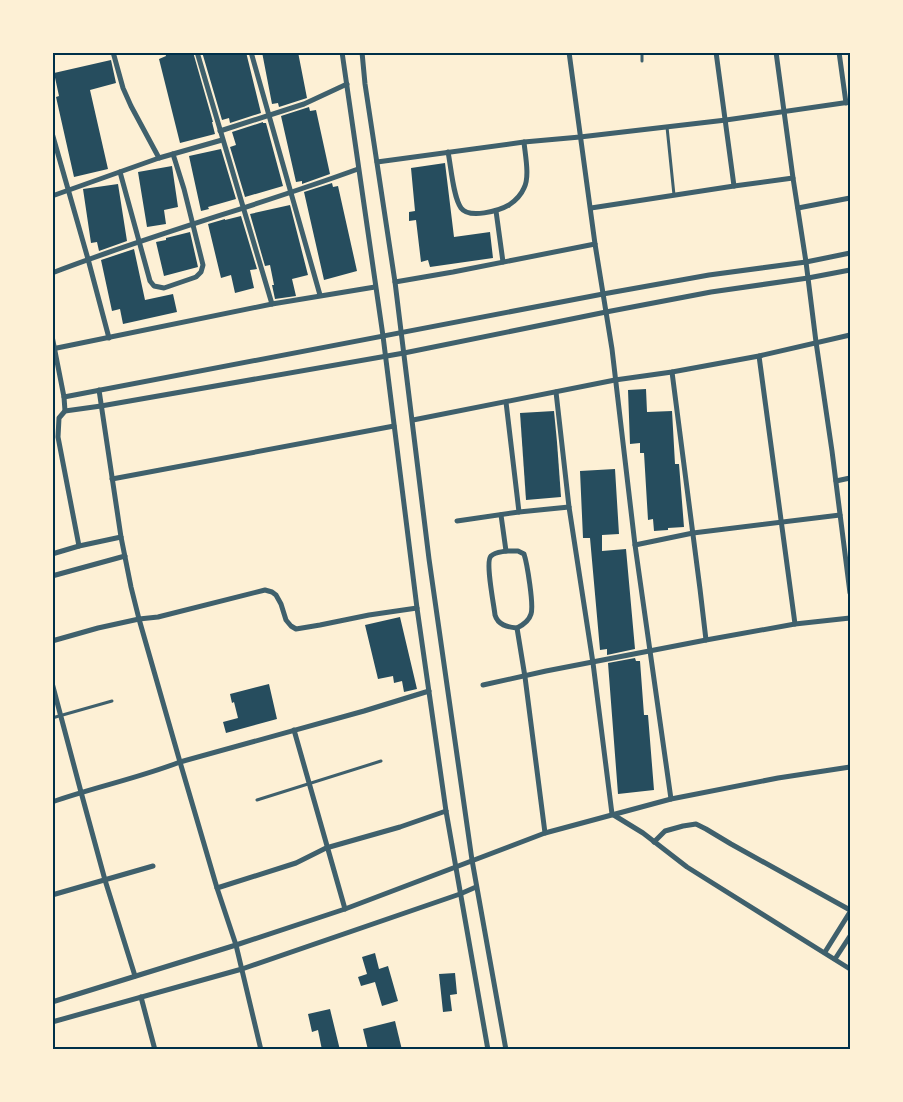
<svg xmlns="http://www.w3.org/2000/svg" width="903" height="1102" font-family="Poppins,sans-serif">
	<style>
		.building { fill: #264d5e }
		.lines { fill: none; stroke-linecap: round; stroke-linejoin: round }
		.service { stroke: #3f606c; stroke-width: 3 }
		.minor { stroke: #3f606c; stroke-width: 5 }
		.neatline { fill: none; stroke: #003049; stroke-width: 2 }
	</style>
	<rect width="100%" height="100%" fill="#fdf0d5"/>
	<g class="building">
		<path d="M165,52H193L213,122H212L215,134L180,143L159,59L166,56Z"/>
		<path d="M202,52H246L261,113L230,123L229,118L222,120Z"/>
		<path d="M262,52H298L307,98L279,107L278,103L272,104Z"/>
		<path d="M111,60L116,83L90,90L108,169L74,177L56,97L59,96L54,73Z"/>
		<path d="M309,107L310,111L316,110L330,174L302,184V181L296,182L281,116Z"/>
		<path d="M263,122V123H266L283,186L245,197L230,147L236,145L232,132Z"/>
		<path d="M221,149L236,199L208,207L209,209L201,211L189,156Z"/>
		<path d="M445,163L454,237L490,232L493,258L430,267L428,260L421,262L416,220L409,221V212L415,211L411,168Z"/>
		<path d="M172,166L178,207L164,210L166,224L147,227L138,172Z"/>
		<path d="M332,183L333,187L338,186L357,271L324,280L304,192Z"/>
		<path d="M118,184L127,241L99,251L97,242L91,243L83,189Z"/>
		<path d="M290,205L308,275L292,279L296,296L275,299L272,285H274L270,265L265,266L250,214Z"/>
		<path d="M241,216L257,269L250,270L254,288L235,293L231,275L221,278L208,224L225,219V220Z"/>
		<path d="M190,232L198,267L164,276L156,242L166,240V238Z"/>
		<path d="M134,249L145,300L173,294L177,312L123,324L120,309L112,311L101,260Z"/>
		<path d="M646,389L647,412L672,411L675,464H679L684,527L668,528V530L654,531L653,519L648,520L644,453H640V443L630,444L628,390Z"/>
		<path d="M554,411L557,442L561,497L526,500L520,413Z"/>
		<path d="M615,469L619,534L602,535V551L626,549L635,649L607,655V649L600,650L590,538H583L580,471Z"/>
		<path d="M400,617L417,689L404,692L402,681L394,683L393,676L378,679L365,625Z"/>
		<path d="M635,658L636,661H640L644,715H648L654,790L618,794L608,663Z"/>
		<path d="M269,684L277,719L226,733L223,722L238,718L234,702L232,703L230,694Z"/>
		<path d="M375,953L379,969L388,966L398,1001L382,1006L375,982L361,986L358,977L367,974L362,957Z"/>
		<path d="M455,973L457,994L450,995L452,1011L443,1012L439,974Z"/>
		<path d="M330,1009L340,1050H322L318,1030L312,1032L308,1014Z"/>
		<path d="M395,1021L402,1050H368L363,1029Z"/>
	</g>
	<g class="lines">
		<g class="service">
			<path d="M642,52V61"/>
			<path d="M667,127L674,195"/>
			<path d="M52,718L112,701"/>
			<path d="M257,800L381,761"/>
		</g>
		<g class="minor">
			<path d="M113,52L123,88L131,106L159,158"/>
			<path d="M197,52L272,304"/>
			<path d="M251,52L320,295"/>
			<path d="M342,52L383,336L417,608L446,811L488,1050"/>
			<path d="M362,52L365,84L395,282L429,559L472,860L506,1050"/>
			<path d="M569,52L595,244L612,349L635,545L671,799"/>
			<path d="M716,52L734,186"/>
			<path d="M776,52L793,178L806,262L816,342L832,451L850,593"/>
			<path d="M839,52L846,103"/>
			<path d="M220,131L304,104L347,84"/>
			<path d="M52,133L88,259L109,338"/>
			<path d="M448,152C451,166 453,197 461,208C469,219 499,211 509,205C515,201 521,195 524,188C530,177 525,154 524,142"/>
			<path d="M377,162L524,142L580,137L726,120L850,102"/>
			<path d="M120,172L150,281L154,286L164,288L196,277L201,272L203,265L184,189L173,154"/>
			<path d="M52,196L159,158L222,140"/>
			<path d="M591,208L734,186L793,178"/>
			<path d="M798,208L850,198"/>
			<path d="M496,211L503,262"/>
			<path d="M52,273C153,234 257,206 358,169"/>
			<path d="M395,282L453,272L595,244"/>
			<path d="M52,336L64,397L65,411"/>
			<path d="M52,349L272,304L375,287"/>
			<path d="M759,356L795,624"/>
			<path d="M672,372L700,589L706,640"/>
			<path d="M99,390L121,537L131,587L139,619L180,762L217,888L236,945L261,1050"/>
			<path d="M556,392L569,507L593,663L612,814L643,833L687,867L850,969"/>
			<path d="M64,397L603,294L709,275L806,262L850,253"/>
			<path d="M506,402L519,512"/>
			<path d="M413,420L615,380L672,372L759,356L850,335"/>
			<path d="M112,479L394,426"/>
			<path d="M836,481L850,478"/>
			<path d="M501,515L506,551"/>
			<path d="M457,521L519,512L569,507"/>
			<path d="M635,545L693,533L840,515"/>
			<path d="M79,546L58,437L59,418L65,411L101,406L404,353L606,312L711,292L808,278L850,270"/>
			<path d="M506,551H518L524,554C527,563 534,605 531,614C529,621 523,625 517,628C507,627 498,625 495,615C494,605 485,561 491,556C495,552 502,552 506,551Z"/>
			<path d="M52,554L79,546L121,537"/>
			<path d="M52,576L125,556"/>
			<path d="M517,628L525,677L545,833"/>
			<path d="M52,641L98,628L139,619L158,617L265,590L272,592L276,595L281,604L286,620L291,626L296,629L320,625L369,615L417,608"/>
			<path d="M52,683L81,792L105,880L135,976"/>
			<path d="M483,685L546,671L706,640L795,624L850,618"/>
			<path d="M294,730L345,909"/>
			<path d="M52,802C95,787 139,778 180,762L364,711L429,691"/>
			<path d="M654,842L665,831L683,826L696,824L706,829L731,844L850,910"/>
			<path d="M217,888L296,863L326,848L400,827L446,811"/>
			<path d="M52,895L153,866"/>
			<path d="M825,952L850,912"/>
			<path d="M835,959L850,936"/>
			<path d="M141,997L155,1050"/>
			<path d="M52,1002L236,945L345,909L545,833L671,799L778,778L850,767"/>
			<path d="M52,1022L242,969L460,894L476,887"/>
		</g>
	</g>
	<rect width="903" height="1102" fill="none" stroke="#fdf0d5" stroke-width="108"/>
	<rect x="54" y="54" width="795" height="994" class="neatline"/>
</svg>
